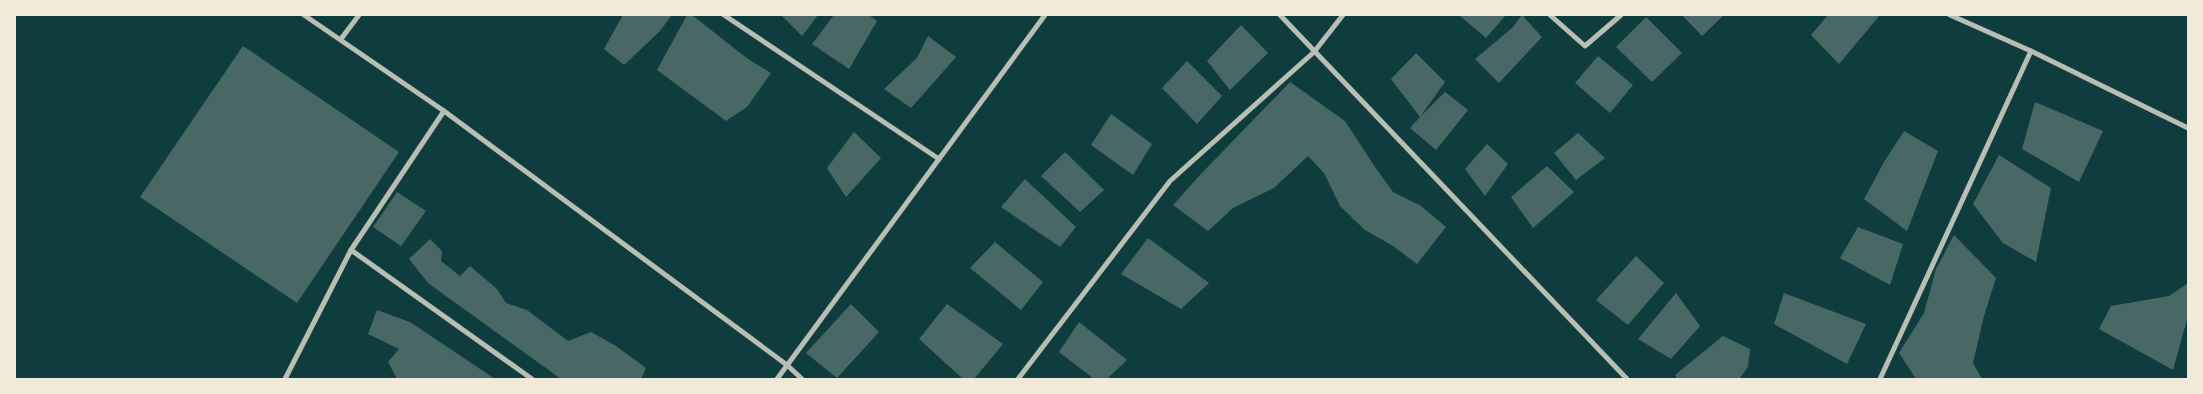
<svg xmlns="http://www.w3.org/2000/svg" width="2203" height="394" font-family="'Open Sans',sans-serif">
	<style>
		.building { fill: #486865 }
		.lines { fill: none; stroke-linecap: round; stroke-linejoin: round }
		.minor { stroke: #b8beb3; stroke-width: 5 }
	</style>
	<rect width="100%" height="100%" fill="#0f3d3e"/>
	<g class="building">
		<path d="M623,15H672L659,32L624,65L604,49Z"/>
		<path d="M687,15H692L748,59L771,73L747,107L726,121L657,70Z"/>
		<path d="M781,15H818L802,36Z"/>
		<path d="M834,15H869L877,21L849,69L812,44Z"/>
		<path d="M1459,15H1506L1486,38Z"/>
		<path d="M1522,15L1542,37L1499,83L1475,59L1512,28Z"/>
		<path d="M1682,15H1724L1702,36Z"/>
		<path d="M1828,15H1880L1839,64L1811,35Z"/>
		<path d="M1646,17L1682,53L1652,82L1616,47Z"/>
		<path d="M1241,25L1268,53L1230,90L1207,61Z"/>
		<path d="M928,36L956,57L911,108L884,89L917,58Z"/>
		<path d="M243,46L399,152L297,303L140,197Z"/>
		<path d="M1416,53L1445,82L1420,117L1445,92L1468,110L1436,150L1410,128L1420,117L1391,79Z"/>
		<path d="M1598,56L1633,85L1610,113L1575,83Z"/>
		<path d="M1187,61L1222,96L1197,124L1162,88Z"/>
		<path d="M1290,82L1345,121L1375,167L1393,192L1421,206L1446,227L1417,264L1393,246L1365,230L1340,206L1324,173L1308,156L1274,188L1233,208L1208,231L1173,205L1200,175Z"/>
		<path d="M2035,102L2103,131L2079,182L2022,149Z"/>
		<path d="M1111,114L1152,144L1133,175L1091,145Z"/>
		<path d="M1904,131L1938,151L1907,231L1864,199L1884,162Z"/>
		<path d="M854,132L881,158L846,197L827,168Z"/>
		<path d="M1578,133L1605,158L1576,180L1554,153Z"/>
		<path d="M1487,144L1508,164L1485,196L1465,169Z"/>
		<path d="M1065,152L1104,190L1080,212L1041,176Z"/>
		<path d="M1999,155L2051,188L2036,262L2003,243L1973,204Z"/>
		<path d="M1547,166L1574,192L1533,228L1511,197Z"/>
		<path d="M1025,179L1076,227L1060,247L1001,207Z"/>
		<path d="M397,192L426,211L401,246L373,227Z"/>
		<path d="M1858,227L1903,244L1890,285L1840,258Z"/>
		<path d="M1954,235L1996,278L1984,316L1973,363L1982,379H1916L1899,353L1924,313L1936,269Z"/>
		<path d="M1148,238L1209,283L1181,309L1121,274Z"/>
		<path d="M430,239L442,251L441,261L460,276L470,266L497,289L506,303L527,310L568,341L591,332L616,346L646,368L641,379H561L428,283L409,259Z"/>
		<path d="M995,242L1043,282L1021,310L970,268Z"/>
		<path d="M1636,256L1664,283L1628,325L1596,300Z"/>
		<path d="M2188,283V316L2173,370L2099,329L2111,306L2169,296Z"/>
		<path d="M1676,293L1700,326L1671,359L1638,339Z"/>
		<path d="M1784,293L1866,324L1847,364L1774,324Z"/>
		<path d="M851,304L879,332L837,378L806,353Z"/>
		<path d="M947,304L1003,344L974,379H963L919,339Z"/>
		<path d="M377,310L410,322L495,379H397L388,362L399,349L368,334Z"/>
		<path d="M1079,322L1127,360L1107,379H1094L1059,352Z"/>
		<path d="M1723,336L1750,349L1748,367L1739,379H1677L1675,375Z"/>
	</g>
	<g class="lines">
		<g class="minor">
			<path d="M304,15L444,111L787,365L802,379"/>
			<path d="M724,15L939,159"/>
			<path d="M1280,15L1627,379"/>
			<path d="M1550,15L1585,46L1621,15"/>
			<path d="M1950,15L2031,51L2188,128"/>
			<path d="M341,39L359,15"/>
			<path d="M351,250L532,379"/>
			<path d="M285,379L351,250L444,111"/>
			<path d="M777,379L1045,15"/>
			<path d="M1018,379L1170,181L1314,52L1343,15"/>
			<path d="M1880,379L2031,51"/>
		</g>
	</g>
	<rect width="2203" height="394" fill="none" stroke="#f1e9da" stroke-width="32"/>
</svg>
